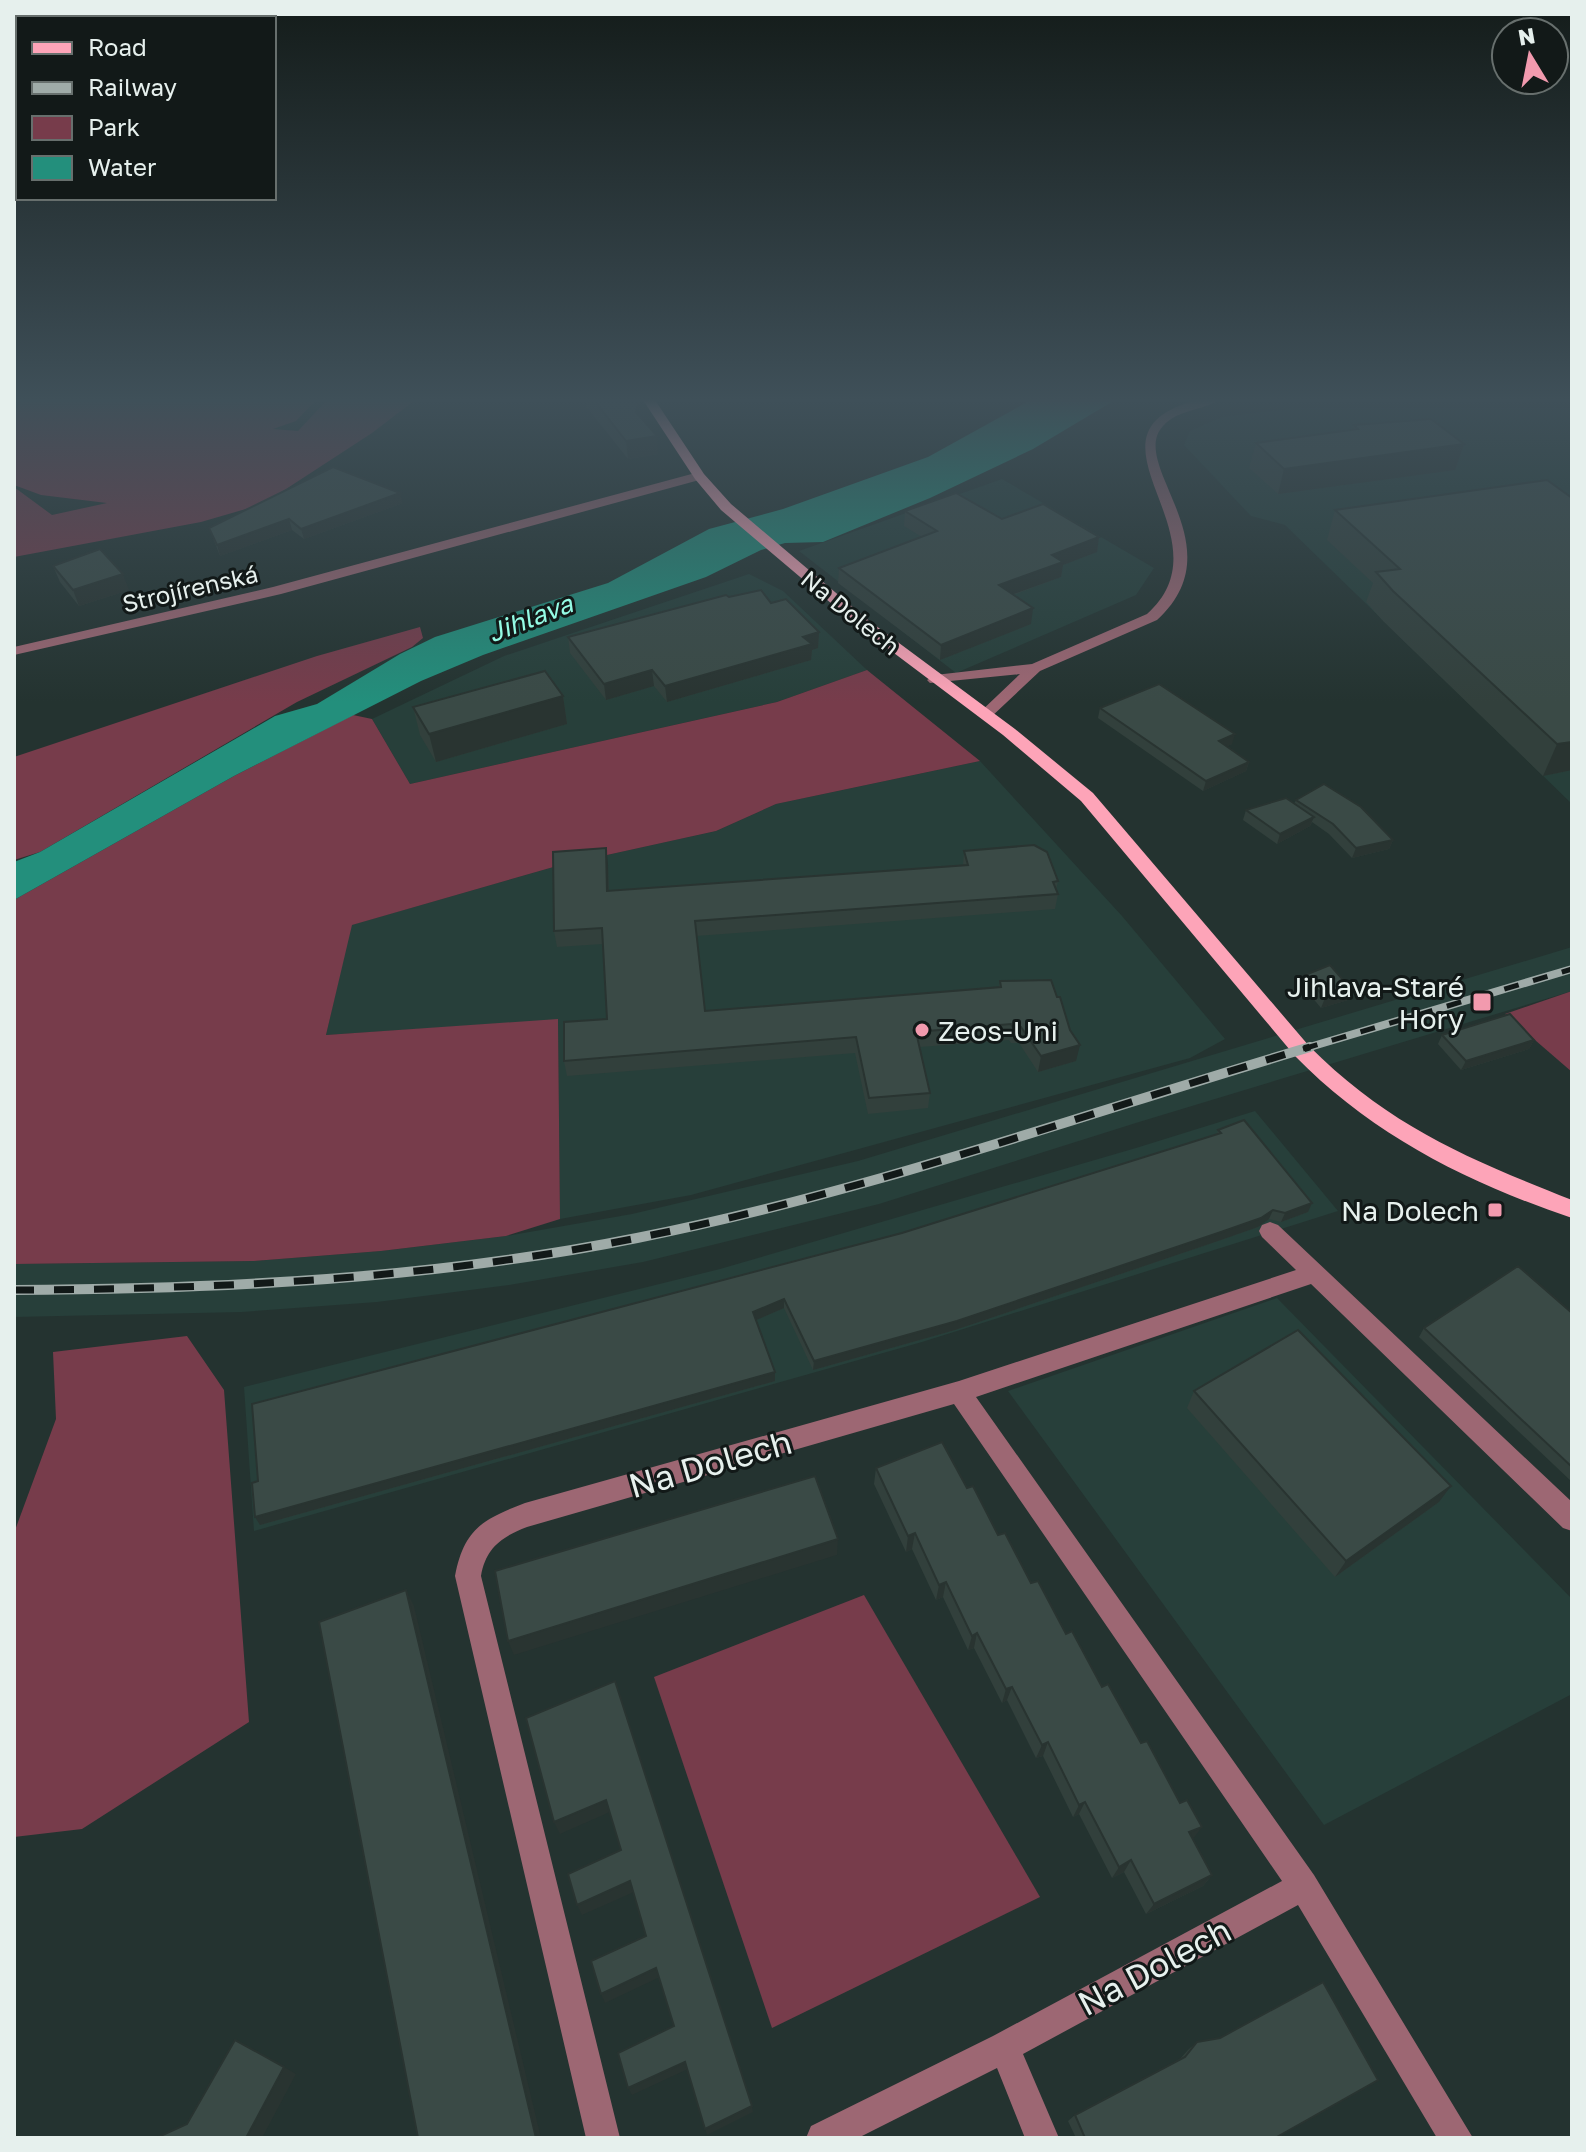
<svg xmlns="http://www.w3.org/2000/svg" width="1586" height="2152" font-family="'Golos Text',sans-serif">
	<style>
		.built { fill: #273f3a }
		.green { fill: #773c4b }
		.water { fill: #238f7c }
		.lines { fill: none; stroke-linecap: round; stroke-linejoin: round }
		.minor { fill: #9d6773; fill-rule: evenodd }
		.major { fill: #fda4b8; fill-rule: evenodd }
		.rail-far1-casing { stroke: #9faba8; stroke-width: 8 }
		.rail-casing { stroke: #9faba8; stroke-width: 10 }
		.rail-far1 { stroke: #121918; stroke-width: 5; stroke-dasharray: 15; stroke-linecap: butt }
		.rail { stroke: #121918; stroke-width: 7; stroke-dasharray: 20; stroke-linecap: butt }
		.wall { fill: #32403c }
		.shaded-wall { fill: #293431 }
		.building { fill: #3a4a46; stroke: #293431; stroke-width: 2 }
		.poi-dot { fill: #f29aae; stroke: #121918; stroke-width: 3 }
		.labels { text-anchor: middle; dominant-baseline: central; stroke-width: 6; stroke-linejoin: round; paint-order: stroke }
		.far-street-label { font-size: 24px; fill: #e6f0ed; stroke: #121918 }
		.far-water-label { font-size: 26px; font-style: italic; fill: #94fbe4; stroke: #121918 }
		.poi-label { font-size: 28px; fill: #e6f0ed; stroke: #121918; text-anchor: end }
		.near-street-label { font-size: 34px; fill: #e6f0ed; stroke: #121918 }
	</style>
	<rect width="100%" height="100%" fill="#243330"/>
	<g class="built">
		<path d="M1296,408H1572V804L1285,525L1251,516L1184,445L1190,431L1222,417Z"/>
		<path d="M1002,479L1154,568L1136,595L956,673L799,551Z"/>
		<path d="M749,574L783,591L867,670L777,702L410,784L372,719L504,656Z"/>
		<path d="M980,761L1122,916L1225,1039L1190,1058L691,1195L560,1219L558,1020L326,1035L351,925L557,866L716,831L776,804Z"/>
		<path d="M1572,947V991L1139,1122L879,1204L643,1262L509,1285L377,1302L242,1312L14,1317V1264L254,1261L381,1251L506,1236L632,1214L858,1161Z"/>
		<path d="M1255,1111L1338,1211L922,1342L254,1531L244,1387L720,1269L1136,1148Z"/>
		<path d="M1277,1298L1572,1599V1694L1324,1825L1008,1391Z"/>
	</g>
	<g class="green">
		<path d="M22,400H316L296,421L273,429L298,431L327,400H415L372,433L263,504L201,522L14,557V487L52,515L107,503L41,495L14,485V411Z"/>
		<path d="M420,627L423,638L412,647L297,702L40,852L14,860V757L317,656Z"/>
		<path d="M867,670L980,761L776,804L716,831L557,866L352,925L326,1035L558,1019L560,1219L506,1236L381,1251L254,1261L14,1264V900L234,776L353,715L372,719L410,784L777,702Z"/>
		<path d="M1572,991V1072L1505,1014Z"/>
		<path d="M187,1336L224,1390L249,1722L82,1829L14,1837V1533L56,1419L53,1352Z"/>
		<path d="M864,1595L1040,1897L772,2028L654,1677Z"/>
	</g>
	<path class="water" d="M1031,400H1115L1033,449L930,498L823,542L785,543L761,550L706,577L483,655L421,681L234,776L14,900V862L40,852L275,716L317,704L400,654L435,637L608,583L709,529L783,509L928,457Z"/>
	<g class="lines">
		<g class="minor">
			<path d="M1197,400H1219C1202,411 1178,409 1163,426C1127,465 1238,546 1157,620L1040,671L990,718L985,720L977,715L1020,674L930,683L927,680L935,675L1032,664L1147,614C1234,536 1067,434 1197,400Z"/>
			<path d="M699,472L705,476L703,479L281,594L14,655V647L273,587Z"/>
			<path d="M1270,1222L1278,1225L1572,1502V1531L1563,1528L1311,1284L976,1397L1314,1875L1473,2138H1437L1298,1905L1023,2054L1059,2138H1025L997,2068L858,2138H806L811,2126L993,2036L1282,1881L954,1404L527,1527C501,1537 486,1548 481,1576L620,2138H586L455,1576C464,1529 483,1519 525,1503L959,1381L1296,1270L1262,1237L1259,1231L1262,1225Z"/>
		</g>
		<path class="major" d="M643,400H655L704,474L731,504L868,620L1015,729L1093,793L1309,1046C1389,1126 1468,1159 1572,1200V1218C1468,1183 1372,1135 1295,1056L1081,801L1003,735L858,626L721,510L695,479Z"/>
		<g class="rail-far1-casing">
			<path id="rail-far1" d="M1303,1049L1572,969"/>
		</g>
		<g class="rail-casing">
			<path id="rail" d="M14,1290C223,1289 432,1279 637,1238C865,1193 1087,1113 1310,1047"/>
		</g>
		<use href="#rail-far1" class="rail-far1"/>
		<use href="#rail" class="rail"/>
	</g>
	<g class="wall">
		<path d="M586,400H639L640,417L658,454L628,459L586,406Z"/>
		<path d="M1354,425L1464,444L1455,470L1278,494L1249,468L1256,443L1353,430Z"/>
		<path d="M1572,498V770L1543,776L1383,621L1366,602L1373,583L1327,540L1335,510Z"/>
		<path d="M403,503L304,539L292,530L220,556L209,528Z"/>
		<path d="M905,511L1002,519L1099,537L1097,552L1063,565L1061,577L1013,595L1031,624L940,660L838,583L839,568L922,537L904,526Z"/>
		<path d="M53,566L129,590L79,606L60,582Z"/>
		<path d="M729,597L771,603L819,632L818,648L812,650L811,660L667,702L654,686L606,700L570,653L568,637Z"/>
		<path d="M563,696L567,724L436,762L420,735L413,707Z"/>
		<path d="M1100,708L1232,744L1227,746L1249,762L1246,771L1203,791L1098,718Z"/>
		<path d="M1296,800L1393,840L1389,849L1352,858L1329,834L1312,822L1310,826L1277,844L1243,820L1246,810L1294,804Z"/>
		<path d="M964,851L1058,881L1056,890L1058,894L1055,909L696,936L705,1011L999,987L1000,981L1076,1061L1038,1072L1019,1043H1011L1009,1040L920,1047L930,1093L928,1108L868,1114L855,1053L567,1076L564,1061L607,1019L603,944L557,947L554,931L608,864L609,891L963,865Z"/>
		<path d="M1305,975L1348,1000L1321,1008L1302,985Z"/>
		<path d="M1442,1035L1534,1040L1529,1049L1461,1070L1438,1044Z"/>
		<path d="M1218,1130L1308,1212L1281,1222L1269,1219L1258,1227L1218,1241L955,1330L813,1370L784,1308L756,1320L775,1381L260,1525L258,1481L902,1233L1217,1134Z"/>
		<path d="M1572,1313V1482L1419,1337L1424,1328Z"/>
		<path d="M1194,1391L1439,1502L1335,1577L1187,1408Z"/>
		<path d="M876,1468L967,1488L1102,1687L1193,1839L1212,1875L1203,1886L1146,1914L1124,1872L1112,1878L1079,1814L1073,1817L1043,1756L1036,1758L1007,1700L1002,1703L974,1648L968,1650L943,1597L936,1600L912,1549L906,1552L874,1484Z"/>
		<path d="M1197,2042L1275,2138H1076L1068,2121L1075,2115L1180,2059L1188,2050Z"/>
	</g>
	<g class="shaded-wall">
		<path d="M639,400L641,417L636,412Z"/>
		<path d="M826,400H849L826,402Z"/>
		<path d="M657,436L658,454L628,459L626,441Z"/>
		<path d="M1464,444L1455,470L1278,494L1284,469Z"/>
		<path d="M400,493L403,503L304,539L301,529Z"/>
		<path d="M289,519L292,530L220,556L217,545Z"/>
		<path d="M1099,537L1097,552L1063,565L1061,577L997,600L999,585L1052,555Z"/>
		<path d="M123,574L129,590L79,606L73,590Z"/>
		<path d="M1033,608L1031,624L940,660L941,645Z"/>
		<path d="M819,632L818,648L812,650L811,660L667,702L665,686Z"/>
		<path d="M652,670L654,686L606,700L604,684Z"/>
		<path d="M563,696L567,724L436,762L429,734Z"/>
		<path d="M1235,734L1232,744L1217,751L1219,741Z"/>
		<path d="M1572,742V770L1543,776L1557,744Z"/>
		<path d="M1249,762L1246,771L1203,791L1206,781Z"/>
		<path d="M1314,817L1310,826L1277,844L1280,834Z"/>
		<path d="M1393,840L1389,849L1352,858L1356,848Z"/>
		<path d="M606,848L608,864L609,907L607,891Z"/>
		<path d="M1352,990L1348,1000L1321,1008L1325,998Z"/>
		<path d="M1534,1040L1529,1049L1461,1070L1466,1061Z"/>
		<path d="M1080,1045L1076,1061L1038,1072L1041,1056Z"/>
		<path d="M1312,1203L1308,1212L1281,1222L1285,1213Z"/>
		<path d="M1273,1210L1269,1219L1258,1227L1218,1241L955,1330L813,1370L814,1361Z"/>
		<path d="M784,1299V1308L754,1321L753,1312Z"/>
		<path d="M775,1372V1381L260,1525L255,1517Z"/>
		<path d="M1451,1486L1439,1502L1335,1577L1346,1561Z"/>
		<path d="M915,1533L912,1549L906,1552L908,1536Z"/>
		<path d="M838,1539L837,1555L514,1655L508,1641Z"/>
		<path d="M946,1582L943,1597L936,1600L939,1585Z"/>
		<path d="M406,1590L414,1606L541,2138H536Z"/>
		<path d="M977,1633L974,1648L968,1650L972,1636Z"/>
		<path d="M1012,1687L1007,1700L1002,1703L1006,1689Z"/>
		<path d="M1048,1742L1043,1756L1036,1758L1042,1745Z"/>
		<path d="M606,1800L610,1812L560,1834L554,1822Z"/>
		<path d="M1085,1802L1079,1814L1073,1817L1079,1805Z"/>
		<path d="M1202,1827L1193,1839L1189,1832Z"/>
		<path d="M1131,1860L1124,1872L1112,1878L1119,1867Z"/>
		<path d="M1212,1875L1203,1886L1146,1914L1154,1904Z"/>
		<path d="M630,1881L634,1892L582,1915L577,1905Z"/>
		<path d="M656,1968L660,1977L605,2003L601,1994Z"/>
		<path d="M685,2062L688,2069L632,2095L628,2088Z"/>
		<path d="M284,2067L296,2074L262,2138H246Z"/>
		<path d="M752,2106L753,2112L707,2135L705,2129Z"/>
	</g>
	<g class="building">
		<path d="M594,400H639L636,412L657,436L626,441Z"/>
		<path d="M1431,419L1464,444L1284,469L1256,443L1358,429L1354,425Z"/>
		<path d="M333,467L400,493L301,529L289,519L217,545L209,528Z"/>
		<path d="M1547,480L1572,498V742L1557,744L1393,591L1376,572L1400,569L1335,510Z"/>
		<path d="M956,493L1002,519L1043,504L1099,537L1052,555L1063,562L999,585L1033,608L941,645L839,568L937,531L905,511Z"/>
		<path d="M100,549L123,574L73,590L53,566Z"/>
		<path d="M761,590L771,603L786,599L819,632L803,637L812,644L665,686L652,670L604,684L568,637L726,595L729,597Z"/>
		<path d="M545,671L563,696L429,734L413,707Z"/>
		<path d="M1159,684L1235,734L1219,741L1249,762L1206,781L1100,708Z"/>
		<path d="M1324,784L1361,807L1393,840L1356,848L1333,824L1296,800Z"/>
		<path d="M1286,798L1314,817L1280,834L1246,810Z"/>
		<path d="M1034,845L1047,852L1058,881L1053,882L1058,894L695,921L705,1011L1001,987L1000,981L1051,980L1057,997H1060L1070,1030L1080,1045L1041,1056L1021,1027L1013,1028L1011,1024L916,1032L930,1093L869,1098L856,1037L564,1061V1022L607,1019L602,928L554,931L553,852L606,848L607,891L968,865L964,851Z"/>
		<path d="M1330,965L1352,990L1325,998L1305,975Z"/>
		<path d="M1510,1014L1534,1040L1466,1061L1442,1035Z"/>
		<path d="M1244,1120L1312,1203L1285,1213L1273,1210L1261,1218L1221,1232L957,1321L814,1361L784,1299L753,1312L775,1372L255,1517L252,1483L258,1481L252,1404L902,1233L1221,1133L1218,1130Z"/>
		<path d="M1518,1266L1572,1313V1467L1424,1328Z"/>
		<path d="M1298,1330L1451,1486L1346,1561L1194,1391Z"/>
		<path d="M942,1442L967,1488L973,1486L998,1535L1005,1533L1031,1583L1038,1581L1066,1634L1072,1631L1102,1687L1108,1684L1141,1743L1147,1741L1180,1803L1187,1800L1202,1827L1189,1832L1212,1875L1154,1904L1131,1860L1119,1867L1085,1802L1079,1805L1048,1742L1042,1745L1012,1687L1006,1689L977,1633L972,1636L946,1582L939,1585L915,1533L908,1536L876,1468Z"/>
		<path d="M815,1476L838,1539L508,1641L495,1571Z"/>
		<path d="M406,1590L536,2138H418L319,1622Z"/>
		<path d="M615,1681L752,2106L705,2129L685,2062L628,2088L618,2053L674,2026L656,1968L601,1994L591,1961L646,1936L630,1881L577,1905L568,1874L621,1850L606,1800L554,1822L526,1718Z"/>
		<path d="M1323,1982L1378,2080L1275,2138H1085L1075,2115L1185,2057L1197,2042L1220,2038Z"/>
		<path d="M235,2040L284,2067L246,2138H156L187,2124Z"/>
	</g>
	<linearGradient id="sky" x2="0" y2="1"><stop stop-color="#141c1a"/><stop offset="0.57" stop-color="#3f5059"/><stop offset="1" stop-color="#3f5059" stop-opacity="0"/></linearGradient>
	<rect width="1586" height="702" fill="url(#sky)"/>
	<g class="poi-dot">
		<rect x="1472" y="992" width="20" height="20" rx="4"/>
		<circle cx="922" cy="1030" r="8"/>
		<rect x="1487" y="1202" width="16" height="16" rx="4"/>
	</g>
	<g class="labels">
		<g class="far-street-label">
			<text transform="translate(190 588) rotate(-13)">Strojírenská</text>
			<text transform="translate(851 612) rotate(39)">Na Dolech</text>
		</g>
		<g class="far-water-label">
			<text transform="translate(530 618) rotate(-21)">Jihlava</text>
		</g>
		<g class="poi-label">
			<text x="1464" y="986">Jihlava-Staré<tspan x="1464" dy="32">Hory</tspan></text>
			<text x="938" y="1030" text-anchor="start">Zeos-Uni</text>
			<text x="1479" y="1210">Na Dolech</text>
		</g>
		<g class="near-street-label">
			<text transform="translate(710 1463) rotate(-16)">Na Dolech</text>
			<text transform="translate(1154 1966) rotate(-28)">Na Dolech</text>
		</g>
	</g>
	<rect width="1586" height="2152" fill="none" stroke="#e6f0ed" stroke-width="32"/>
	<rect x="16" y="16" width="260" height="184" fill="#121918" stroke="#676f6d" stroke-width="2"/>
	<rect x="32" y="42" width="40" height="12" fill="#fda4b8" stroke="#676f6d" stroke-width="2"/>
	<text x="88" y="56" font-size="24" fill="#e6f0ed">Road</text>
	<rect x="32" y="82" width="40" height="12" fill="#9faba8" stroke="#676f6d" stroke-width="2"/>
	<text x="88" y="96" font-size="24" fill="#e6f0ed">Railway</text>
	<rect x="32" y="116" width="40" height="24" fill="#773c4b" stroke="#676f6d" stroke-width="2"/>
	<text x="88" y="136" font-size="24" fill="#e6f0ed">Park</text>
	<rect x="32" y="156" width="40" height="24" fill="#238f7c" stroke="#676f6d" stroke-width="2"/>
	<text x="88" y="176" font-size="24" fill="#e6f0ed">Water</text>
	<g transform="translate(1530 56) rotate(350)"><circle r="38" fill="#121918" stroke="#676f6d" stroke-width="2"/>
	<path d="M0-6L14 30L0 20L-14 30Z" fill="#f29aae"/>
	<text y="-12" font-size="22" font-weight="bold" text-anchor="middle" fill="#e6f0ed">N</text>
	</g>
</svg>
